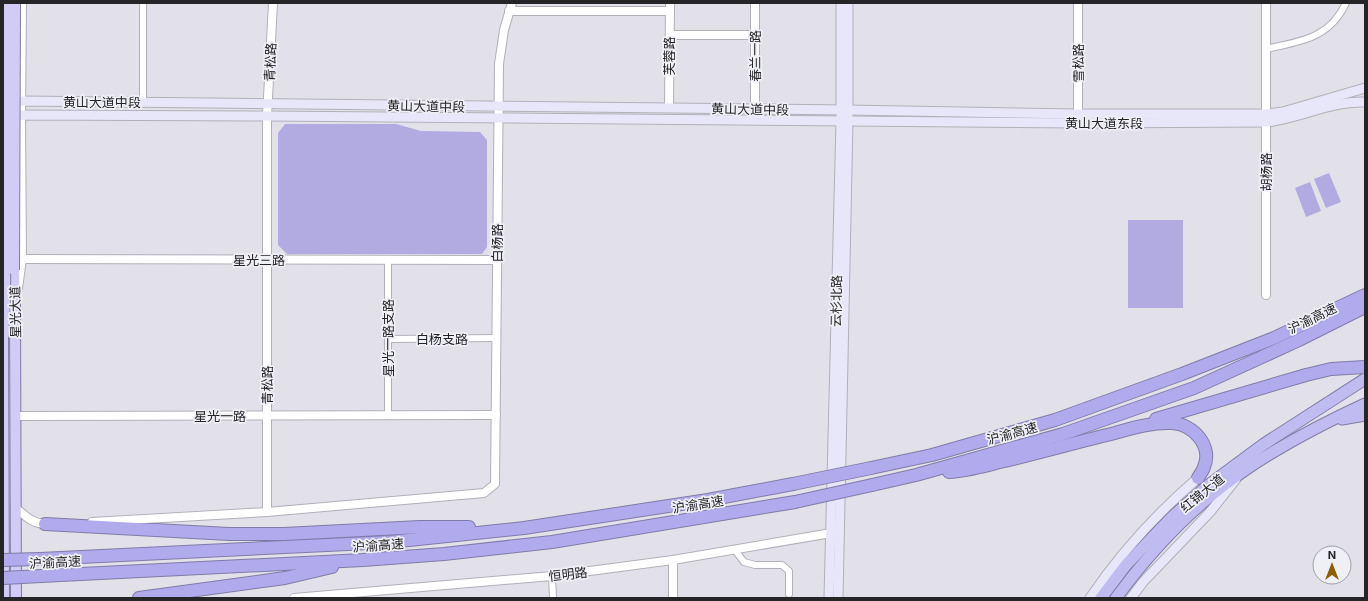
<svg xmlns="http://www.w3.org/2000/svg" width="1368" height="601" font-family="Inter,'Noto Sans SC',sans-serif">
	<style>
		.pitch { fill: #b1abe2 }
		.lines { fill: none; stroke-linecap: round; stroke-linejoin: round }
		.minor-casing { stroke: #b1b0b8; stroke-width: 8 }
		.tertiary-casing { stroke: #b1b0b8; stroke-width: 10 }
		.secondary-casing { stroke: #b1b0b8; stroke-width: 11 }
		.primary-casing { stroke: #807ba7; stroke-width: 12 }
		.trunk-casing { stroke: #807ba7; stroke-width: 13 }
		.motorway-casing { stroke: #807ba7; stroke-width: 14 }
		.minor { stroke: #fff; stroke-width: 6 }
		.tertiary { stroke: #fff; stroke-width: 8 }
		.secondary { stroke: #e8e6f9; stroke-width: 9 }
		.primary { stroke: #d0ccf4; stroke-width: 10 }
		.trunk { stroke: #c0bbf0; stroke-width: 11 }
		.motorway { stroke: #b1aaec; stroke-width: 12 }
		.primary-bridge-casing { stroke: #807ba7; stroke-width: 12; stroke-linecap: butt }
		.motorway-bridge-casing { stroke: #807ba7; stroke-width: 14; stroke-linecap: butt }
		.primary-bridge { stroke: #d0ccf4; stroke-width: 10 }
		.motorway-bridge { stroke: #b1aaec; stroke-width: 12 }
		.labels { text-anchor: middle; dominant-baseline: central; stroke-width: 3.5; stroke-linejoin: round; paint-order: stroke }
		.street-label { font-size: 13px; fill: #252528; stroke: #efeff6 }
	</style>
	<rect width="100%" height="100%" fill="#e2e1e9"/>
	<g class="pitch">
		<path d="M285,124H396L421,131L480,132L487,140V247L482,254H287L278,245V133Z"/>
		<path d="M1329,173L1341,202L1326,208L1314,179Z"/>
		<path d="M1310,182L1321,211L1306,217L1295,188Z"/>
		<rect x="1128" y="220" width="55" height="88"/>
	</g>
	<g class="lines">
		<g class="minor-casing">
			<g id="minor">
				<path d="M1266,49C1301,41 1329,39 1346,3"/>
				<path d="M143,102V3"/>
				<path d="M388,260V416"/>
				<path d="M388,339L496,338"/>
				<path d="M735,550L744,562L755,565H782L789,571V594"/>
				<path d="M552,576L553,598"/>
			</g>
		</g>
		<g class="tertiary-casing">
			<g id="tertiary">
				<path d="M755,3V110"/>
				<path d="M1078,3V120"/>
				<path d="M509,11H670"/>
				<path d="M670,35H754"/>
				<path d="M669,108L670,3"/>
				<path d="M22,259L497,260"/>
				<path d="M18,288L22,259L21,115L22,3"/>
				<path d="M1266,295V3"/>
				<path d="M16,416L496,415"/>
				<path d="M16,508C27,518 35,525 50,524"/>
				<path d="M267,512V116L273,3"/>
				<path d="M92,522L267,512L484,493L495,484L499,64L504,30L512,3"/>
				<path d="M294,598L552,576L673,560L837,532"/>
				<path d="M673,598V560"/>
			</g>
		</g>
		<g class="secondary-casing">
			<g id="secondary">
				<path d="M8,103L21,101L848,110L1078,114H1266L1283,112L1365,88"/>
				<path d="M9,116L21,115L267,116L1078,123L1267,122C1300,118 1331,101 1365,102"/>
				<path d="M829,598L841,120V3"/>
				<path d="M838,598L848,121V3"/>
				<path d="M1090,598C1120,554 1157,513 1198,478"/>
				<path d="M1131,598L1143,582L1210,512L1236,479"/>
			</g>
		</g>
		<g class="primary-casing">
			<g id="primary">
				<path d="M14,270L15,306L16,598"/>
				<path d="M4,598L3,336L5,303"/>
			</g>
		</g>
		<g class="trunk-casing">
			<g id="trunk">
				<path d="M1342,419L1365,415"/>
				<path d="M1101,598L1126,565L1172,517L1206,487L1264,444L1365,379"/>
				<path d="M1116,598C1152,549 1195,504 1245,470C1283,444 1324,423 1365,404"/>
			</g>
		</g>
		<g class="motorway-casing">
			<g id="motorway">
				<path d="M1156,419L1306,375L1331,369L1365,367"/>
				<path d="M871,468L932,455L1055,420L1182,374L1274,338L1365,295"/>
				<path d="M949,472C968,471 987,465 1005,461C1042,452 1078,442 1115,433C1133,428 1153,422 1172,423C1193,424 1213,446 1204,467C1203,471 1200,474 1198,478"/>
				<path d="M872,485L916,475L1063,434L1194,388L1299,340L1365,307"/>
				<path d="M45,524L229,534H284L420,527H469"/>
				<path d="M40,559L390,542L524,528L708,500L793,484"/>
				<path d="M41,576L363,560L444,554L552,542L795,502"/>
				<path d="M139,598L285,578L332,567"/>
			</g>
		</g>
		<use href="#minor" class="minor"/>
		<use href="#tertiary" class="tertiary"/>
		<use href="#secondary" class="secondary"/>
		<use href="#primary" class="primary"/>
		<use href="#trunk" class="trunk"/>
		<use href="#motorway" class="motorway"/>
		<g class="primary-bridge-casing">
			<g id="primary-bridge">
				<path d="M14,270L15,3"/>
				<path d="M5,303L7,3"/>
			</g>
		</g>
		<g class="motorway-bridge-casing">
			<g id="motorway-bridge">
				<path d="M793,484L871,468"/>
				<path d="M795,502L872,485"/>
				<path d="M3,560L40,559"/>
				<path d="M3,578L41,576"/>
			</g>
		</g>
		<use href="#primary-bridge" class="primary-bridge"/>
		<use href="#motorway-bridge" class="motorway-bridge"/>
	</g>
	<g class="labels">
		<g class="street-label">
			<text transform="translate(669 56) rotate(-90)">芙蓉路</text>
			<text transform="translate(755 56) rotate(-90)">春兰一路</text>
			<text transform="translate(270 62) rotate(-87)">青松路</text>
			<text transform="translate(1078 63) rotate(-90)">雪松路</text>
			<text x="102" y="102">黄山大道中段</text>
			<text transform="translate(426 106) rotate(1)">黄山大道中段</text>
			<text transform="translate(750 109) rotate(1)">黄山大道中段</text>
			<text x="1104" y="123">黄山大道东段</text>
			<text transform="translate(1266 172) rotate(-90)">胡杨路</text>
			<text transform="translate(497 243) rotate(-90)">白杨路</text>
			<text x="259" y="260">星光三路</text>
			<text transform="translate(836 301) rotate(-89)">云杉北路</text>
			<text transform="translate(15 312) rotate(-91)">星光大道</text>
			<text transform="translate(1312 318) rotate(-26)">沪渝高速</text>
			<text transform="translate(388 338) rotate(-90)">星光一路支路</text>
			<text x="442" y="339">白杨支路</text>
			<text transform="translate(267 385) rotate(-90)">青松路</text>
			<text x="220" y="416">星光一路</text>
			<text transform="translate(1012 433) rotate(-15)">沪渝高速</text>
			<text transform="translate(1202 493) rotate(-39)">红锦大道</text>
			<text transform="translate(698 504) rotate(-9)">沪渝高速</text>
			<text transform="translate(378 545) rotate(-4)">沪渝高速</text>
			<text transform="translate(55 562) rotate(-3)">沪渝高速</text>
			<text transform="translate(568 574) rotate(-7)">恒明路</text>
		</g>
	</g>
	<rect width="1368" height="601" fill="none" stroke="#252528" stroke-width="8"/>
	<g transform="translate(1332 565)"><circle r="19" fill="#efeff6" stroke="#9e9ea4"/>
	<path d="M0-3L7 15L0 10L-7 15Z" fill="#8c5f04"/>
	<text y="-6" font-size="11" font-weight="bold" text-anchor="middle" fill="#252528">N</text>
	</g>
</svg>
